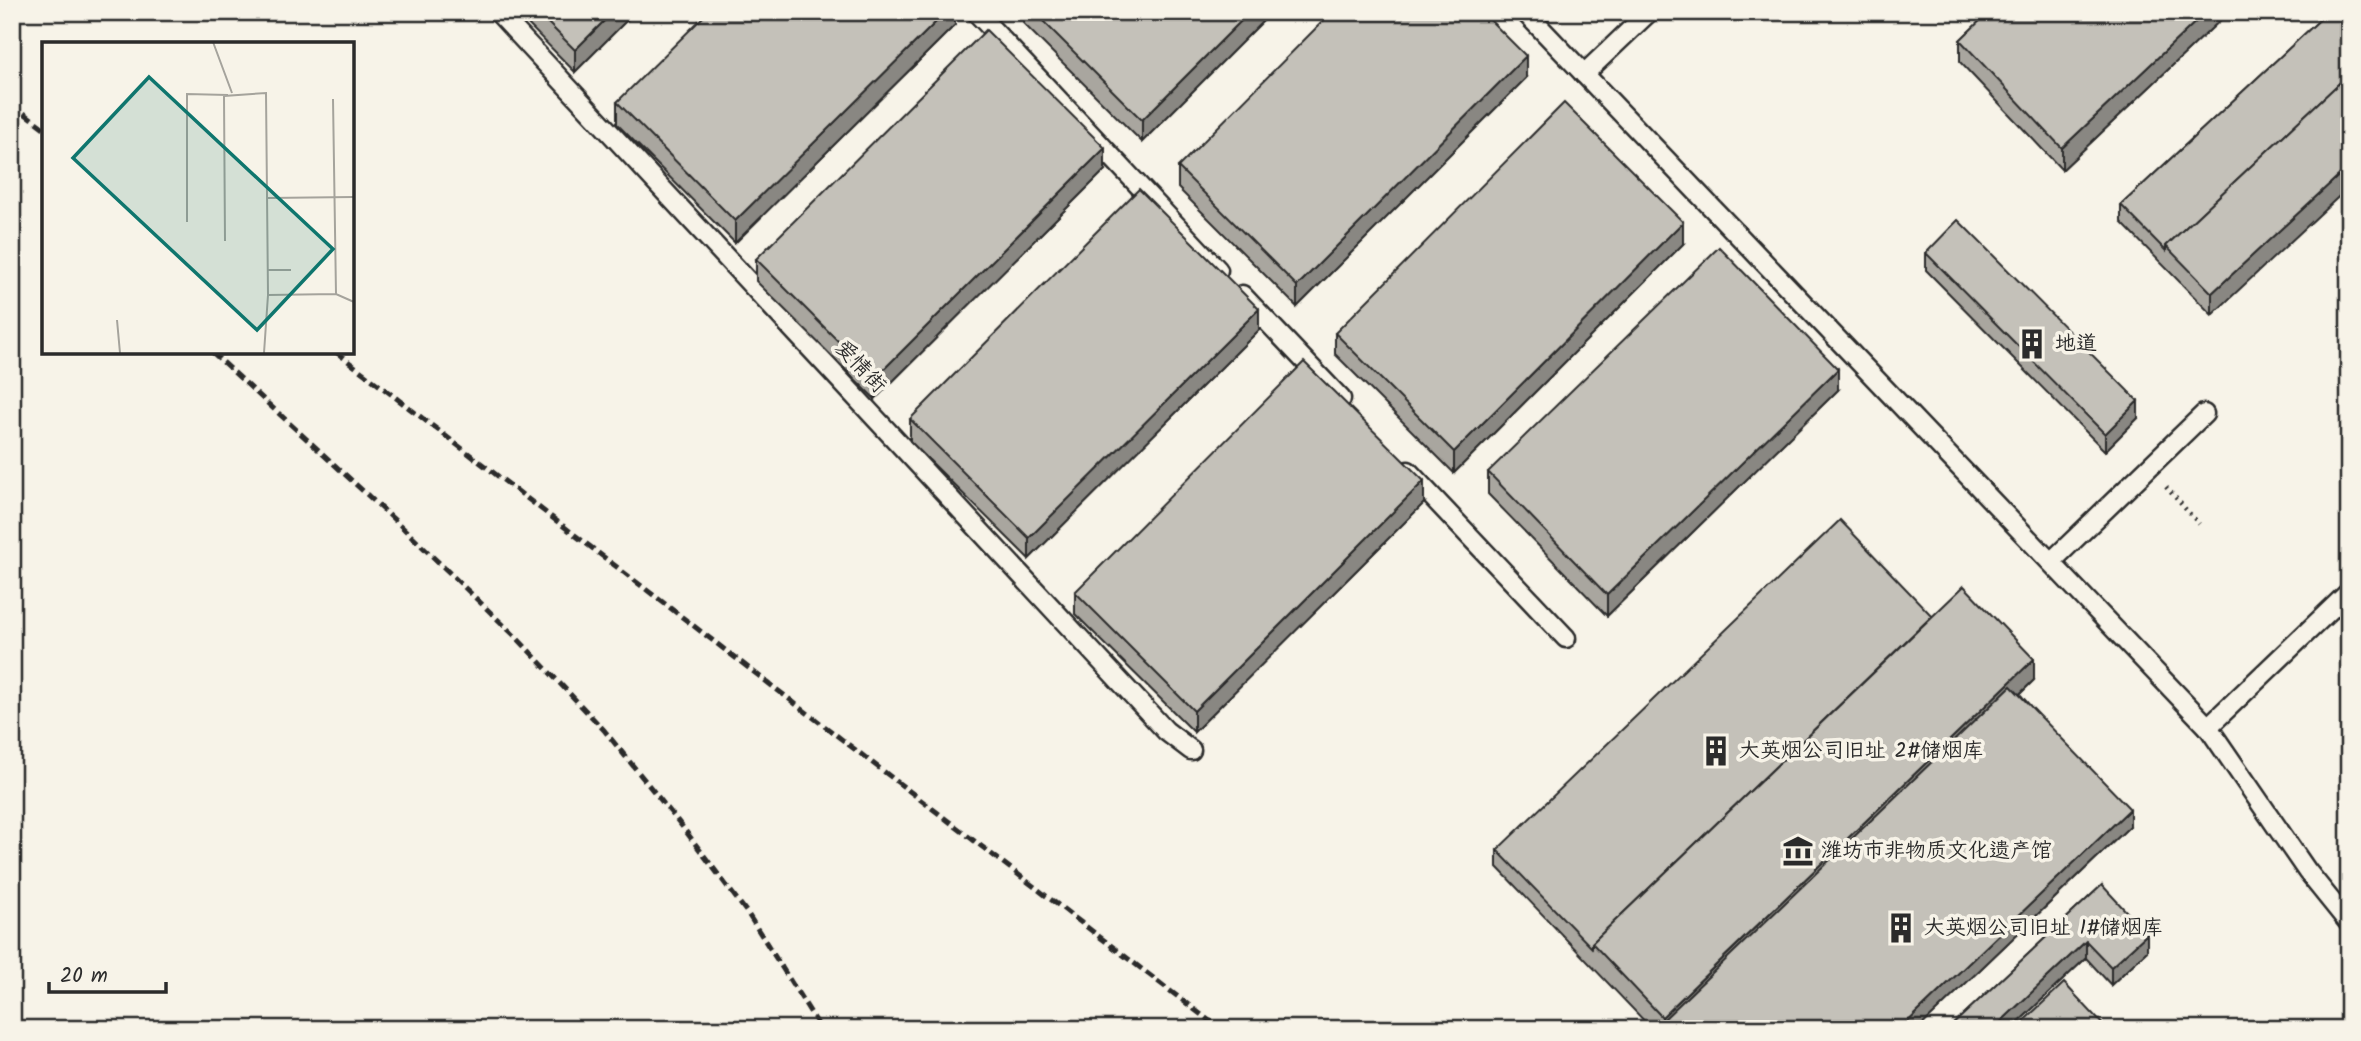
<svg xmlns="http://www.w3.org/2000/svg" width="2361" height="1041" font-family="Kalam,'LXGW WenKai TC',sans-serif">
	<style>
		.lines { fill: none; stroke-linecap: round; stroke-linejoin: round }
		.service-casing { stroke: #2b2b2b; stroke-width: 23 }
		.path { stroke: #2b2b2b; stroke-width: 4.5; stroke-dasharray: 2 5; stroke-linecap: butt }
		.service { stroke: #f7f3e8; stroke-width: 18 }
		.rail { stroke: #2b2b2b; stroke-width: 5; stroke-dasharray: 10 5; stroke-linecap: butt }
		.wall { fill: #a9a69f; stroke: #2b2b2b; stroke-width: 2 }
		.shaded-wall { fill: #898782; stroke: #2b2b2b; stroke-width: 2 }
		.building { fill: #c4c1b9; stroke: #2b2b2b; stroke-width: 2 }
		.labels { text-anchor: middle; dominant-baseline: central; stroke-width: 7; stroke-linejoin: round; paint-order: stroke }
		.poi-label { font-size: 21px; fill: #2b2b2b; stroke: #f7f3e8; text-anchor: start }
		.street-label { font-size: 21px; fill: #2b2b2b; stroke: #f7f3e8 }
		.inset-road { fill: none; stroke: #a5a39c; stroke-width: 2 }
		.view { fill: #0f766e; fill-opacity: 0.15; stroke: #0f766e; stroke-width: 3.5 }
		.inset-edge { fill: none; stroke: #2b2b2b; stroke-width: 3.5 }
	</style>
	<rect width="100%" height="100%" fill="#f7f3e8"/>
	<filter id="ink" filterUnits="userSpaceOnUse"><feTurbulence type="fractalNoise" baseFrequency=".0143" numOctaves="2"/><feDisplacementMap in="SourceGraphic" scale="14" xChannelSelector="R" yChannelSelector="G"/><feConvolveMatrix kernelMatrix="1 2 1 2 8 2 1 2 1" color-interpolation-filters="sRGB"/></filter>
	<g filter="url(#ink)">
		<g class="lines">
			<g class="service-casing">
				<g id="service">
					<path d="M498,12L1166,731L1191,750"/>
					<path d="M976,12L1218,270"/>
					<path d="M1525,12L2208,727L2307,871L2349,923"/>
					<path d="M1584,74L1649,12"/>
					<path d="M1242,295L1341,399"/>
					<path d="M1408,471L1566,638"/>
					<path d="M2051,562L2204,414"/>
					<path d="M2208,727L2349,592"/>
				</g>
			</g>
			<path class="path" d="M2166,487L2199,524"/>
			<use href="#service" class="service"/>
			<g class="rail">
				<path d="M12,104L44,128"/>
				<path d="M212,352L400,525L517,638L604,730L681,825L748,914L821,1029"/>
				<path d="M336,352L1220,1029"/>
			</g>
		</g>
		<g class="wall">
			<path d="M516,12H635L575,72Z"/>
			<path d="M955,12V25L735,243L617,124V102Z"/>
			<path d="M1023,12H1272L1142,142L1023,23Z"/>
			<path d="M1989,12H2229L2062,170L1960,62V40Z"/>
			<path d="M2328,12L2212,315L2121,222V205Z"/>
			<path d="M1526,78L1297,307L1178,188V167Z"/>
			<path d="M1105,170L875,399L756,281V259Z"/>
			<path d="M1683,244L1454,473L1335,354V333Z"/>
			<path d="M1926,253L2138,418L2105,451L1926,270Z"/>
			<path d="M1259,330L1029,559L910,441V419Z"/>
			<path d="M1838,390L1607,616L1488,494V472Z"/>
			<path d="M1424,503L1194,732L1075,614V592Z"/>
			<path d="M1932,616L2034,680L2020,694L2130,826L1918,1029H1652L1497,867V850Z"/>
			<path d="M2102,885L2147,951L2111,985L2086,958L2011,1029H1948Z"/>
		</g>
		<g class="shaded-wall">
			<path d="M613,12H635L575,72V50Z"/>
			<path d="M946,12H955V25L735,243V221Z"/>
			<path d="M1250,12H1272L1142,142V120Z"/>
			<path d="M2206,12H2229L2062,170V148Z"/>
			<path d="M1526,56V78L1297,307V286Z"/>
			<path d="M1105,148V170L875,399V378Z"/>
			<path d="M2349,166V187L2212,315V293Z"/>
			<path d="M1683,222V244L1454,473V452Z"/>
			<path d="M1259,309V330L1029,559V538Z"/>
			<path d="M1838,369V390L1607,616V595Z"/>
			<path d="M2138,401V418L2105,451V434Z"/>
			<path d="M1424,481V503L1194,732V711Z"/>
			<path d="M2034,659V680L1672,1029L1662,1021V1017Z"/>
			<path d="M2130,809V826L1918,1029H1900Z"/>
			<path d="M2147,934V951L2111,985V967Z"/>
			<path d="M2086,941V958L2011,1029H1993Z"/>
		</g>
		<g class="building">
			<path d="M537,12H613L575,50Z"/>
			<path d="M708,12H946L735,221L617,102Z"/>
			<path d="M1034,12H1250L1142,120Z"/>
			<path d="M1332,12H1482L1526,56L1297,286L1178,167Z"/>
			<path d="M1989,12H2206L2062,148L1960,40Z"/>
			<path d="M2328,12H2349V74L2166,246V251L2121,205Z"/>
			<path d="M986,30L1105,148L875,378L756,259Z"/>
			<path d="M2349,74V166L2212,293L2166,246Z"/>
			<path d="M1564,103L1683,222L1454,452L1335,333Z"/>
			<path d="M1139,189L1259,309L1029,538L910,419Z"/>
			<path d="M1958,220L2138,401L2105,434L1926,253Z"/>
			<path d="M1719,247L1838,369L1607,595L1488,472Z"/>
			<path d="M1304,362L1424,481L1194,711L1075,592Z"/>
			<path d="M1840,520L1932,616L1592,943V948L1497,850Z"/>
			<path d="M1964,586L2034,659L1662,1017L1592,943Z"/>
			<path d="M2011,686L2130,809L1900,1029H1669L1662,1021Z"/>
			<path d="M2102,885L2147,934L2111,967L2086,941L1993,1029H1948Z"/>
			<path d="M2064,983L2107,1029H2015Z"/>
		</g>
	</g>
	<defs>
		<g id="building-bare" transform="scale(2.415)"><path d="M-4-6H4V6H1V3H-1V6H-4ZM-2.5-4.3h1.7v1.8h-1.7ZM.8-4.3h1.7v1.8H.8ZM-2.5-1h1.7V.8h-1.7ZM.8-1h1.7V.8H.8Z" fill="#2b2b2b" stroke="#f7f3e8" stroke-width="2.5" paint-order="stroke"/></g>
		<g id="museum-bare" transform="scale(2.415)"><path d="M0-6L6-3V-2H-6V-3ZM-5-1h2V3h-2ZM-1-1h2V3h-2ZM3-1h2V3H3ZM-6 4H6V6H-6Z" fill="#2b2b2b" stroke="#f7f3e8" stroke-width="2.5" paint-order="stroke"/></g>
	</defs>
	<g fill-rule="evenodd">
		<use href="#building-bare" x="2032" y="344"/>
		<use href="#building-bare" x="1716" y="751"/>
		<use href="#museum-bare" x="1798" y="851"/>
		<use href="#building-bare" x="1901" y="928"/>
	</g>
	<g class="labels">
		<g class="poi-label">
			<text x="2055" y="344">地道</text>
			<text x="1739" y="751">大英烟公司旧址 2#储烟库</text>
			<text x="1821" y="851">潍坊市非物质文化遗产馆</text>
			<text x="1924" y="928">大英烟公司旧址 1#储烟库</text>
		</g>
		<g class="street-label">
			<text transform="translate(860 367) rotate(47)">爱情街</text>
		</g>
	</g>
	<g transform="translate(42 42)">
		<rect width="312" height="312" fill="#f7f3e8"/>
		<path class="inset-road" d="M171,0L190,51M291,57L294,252M225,156L312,155M145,180V52L186,53M183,199L182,54L224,51L226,253L222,311M226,228H249M226,253L294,252L312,260M75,278L78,311"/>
		<path class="view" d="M107,35L291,207L215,288L31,116Z"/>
		<rect width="312" height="312" class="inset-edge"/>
	</g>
	<rect width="2361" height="1041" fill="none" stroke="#f7f3e8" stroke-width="42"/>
	<rect x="21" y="21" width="2319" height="999" fill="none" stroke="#2b2b2b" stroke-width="2.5" filter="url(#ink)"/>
	<path d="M49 982v10h117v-10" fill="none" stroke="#2b2b2b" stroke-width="3.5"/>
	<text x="60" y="982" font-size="21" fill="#2b2b2b" stroke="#f7f3e8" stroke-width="5" paint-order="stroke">20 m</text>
</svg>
